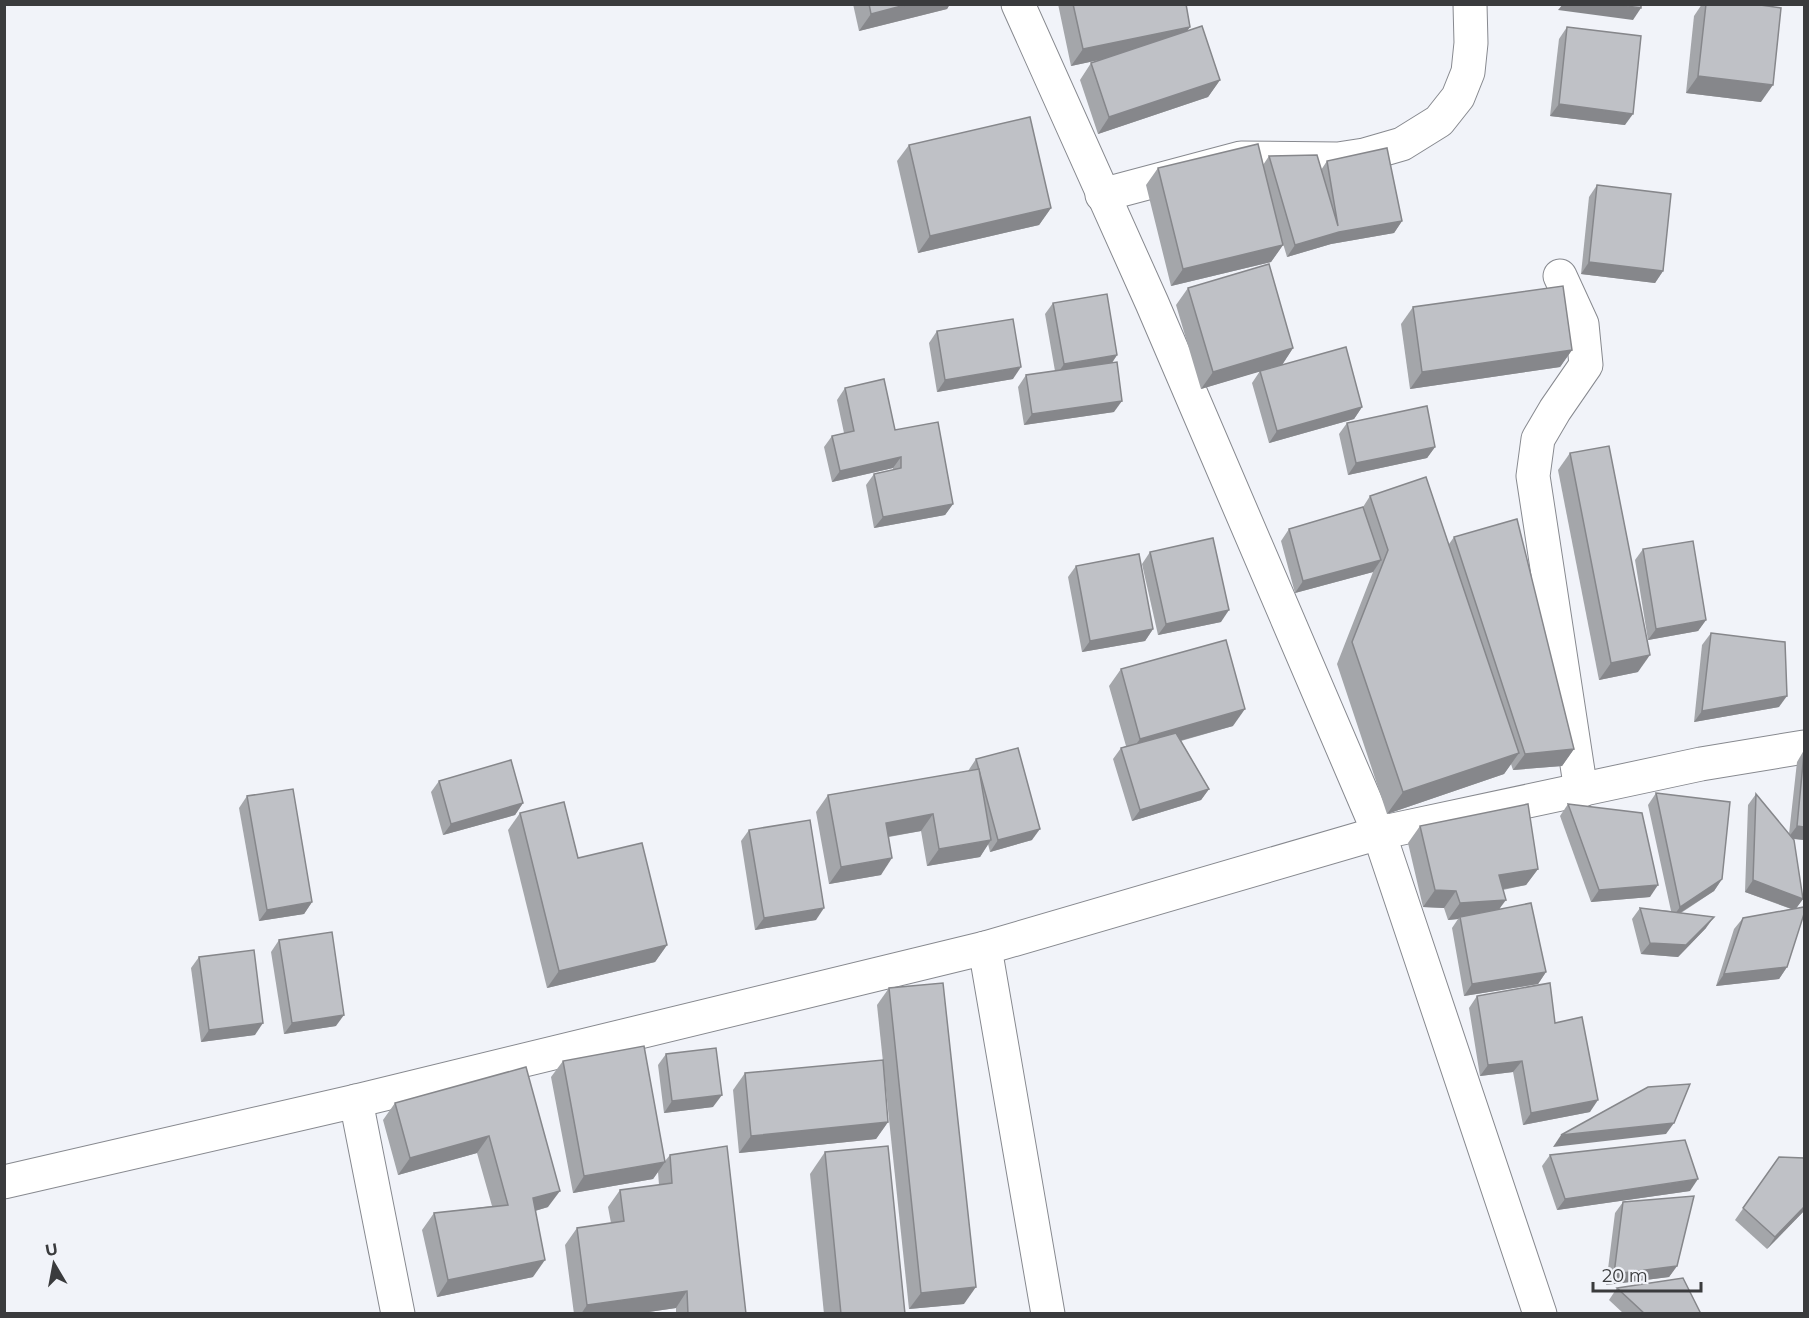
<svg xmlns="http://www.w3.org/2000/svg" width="1809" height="1318" font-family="Montserrat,sans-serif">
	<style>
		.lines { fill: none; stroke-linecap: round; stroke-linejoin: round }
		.minor-casing { stroke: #87898f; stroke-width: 35 }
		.minor { stroke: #fff; stroke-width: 33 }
		.wall { fill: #a4a6aa }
		.shaded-wall { fill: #86878b }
		.building { fill: #bfc1c6; stroke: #86878b; stroke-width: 1.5 }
	</style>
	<rect width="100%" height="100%" fill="#f1f3f9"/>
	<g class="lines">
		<g class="minor-casing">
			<g id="minor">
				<path d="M1018,4L1152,303L1379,833L1540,1314"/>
				<path d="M1102,195L1241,158L1338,159L1364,155L1402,144L1439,121L1458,97L1468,72L1471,43L1470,4"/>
				<path d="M1560,276L1582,324L1586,365L1555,410L1538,439L1533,476L1581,791"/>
				<path d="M985,948L1048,1314"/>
				<path d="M356,1101L398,1314"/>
				<path d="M4,1182L356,1101L985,948L1379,833L1701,764L1804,747"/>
			</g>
		</g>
		<use href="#minor" class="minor"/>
	</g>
	<g class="wall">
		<path d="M853,4H950L947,9L859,31Z"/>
		<path d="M1058,4H1186L1190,27L1187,31L1220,80L1208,97L1098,134L1080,80L1091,63L1099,60L1071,66Z"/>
		<path d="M1702,4H1762L1761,102L1686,93L1694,16Z"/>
		<path d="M1567,27L1625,125L1550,116L1559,39Z"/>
		<path d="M909,145L1051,208L1039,225L918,253L897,161Z"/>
		<path d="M1269,156L1321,170L1327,161L1402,221L1394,233L1331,244L1287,257L1279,230L1283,245L1271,262L1171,286L1146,185L1158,168L1263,165Z"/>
		<path d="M1597,185L1663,271L1655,283L1581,274L1589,197Z"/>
		<path d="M1188,288L1293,348L1282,365L1362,407L1354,419L1269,443L1252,383L1260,371L1201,389L1176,305Z"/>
		<path d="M1053,303L1117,355L1112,363L1114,412L1024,425L1018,387L1026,375L1055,371L1045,314Z"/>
		<path d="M1413,307L1572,350L1560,367L1410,389L1401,324Z"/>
		<path d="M937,331L1013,379L937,392L929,343Z"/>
		<path d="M845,388L895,430L953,504L945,515L874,528L866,485L874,474L893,470V468L832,482L824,447L832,436L844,433L837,400Z"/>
		<path d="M1347,423L1435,447L1427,458L1348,475L1339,434Z"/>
		<path d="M1570,453L1638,672L1599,680L1558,470Z"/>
		<path d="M1370,496L1449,544L1454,537L1574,749L1562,766L1513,770L1511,764L1504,774L1387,814L1337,664L1373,572L1295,593L1281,541L1289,529L1363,507Z"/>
		<path d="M1643,549L1706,620L1698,631L1648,640L1635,560Z"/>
		<path d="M1150,552L1221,622L1158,635L1142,564Z"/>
		<path d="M1076,566L1153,629L1145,641L1082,652L1068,577Z"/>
		<path d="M1711,633L1779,707L1694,722L1702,645Z"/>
		<path d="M1121,669L1233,726L1181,741L1209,789L1201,800L1132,821L1113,759L1121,748L1126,746L1109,686Z"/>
		<path d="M1804,750V840L1793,839L1803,899L1796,908L1787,967L1779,979L1716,986L1734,929L1743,918L1791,909L1745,892L1748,805L1756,794L1789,834L1797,762Z"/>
		<path d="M976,759L1032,840L990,852L988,844L980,857L927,866L921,831L889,837L881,875L829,884L816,812L828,795L968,771Z"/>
		<path d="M439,781L523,803L515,815L443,835L431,792Z"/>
		<path d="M1656,793L1722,879L1714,891L1681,913L1706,928L1678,957L1641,954L1632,919L1640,908L1671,911L1648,805Z"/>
		<path d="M247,796L312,902L304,914L259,921L239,808Z"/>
		<path d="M1568,804L1650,897L1591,902L1560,816Z"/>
		<path d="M520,813L578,858L667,945L655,962L547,988L508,830Z"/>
		<path d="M1420,826L1538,869L1526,885L1503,890L1500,909L1546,972L1538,984L1464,996L1452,928L1458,919L1448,920L1444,908L1423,907L1408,843Z"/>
		<path d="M749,830L816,920L755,930L741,841Z"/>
		<path d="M279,940L336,1026L284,1034L271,952Z"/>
		<path d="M199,957L255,1035L201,1042L191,968Z"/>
		<path d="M889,988L964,1304L909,1309L877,1005Z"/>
		<path d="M1477,996L1555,1023L1590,1112L1523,1125L1513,1072L1480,1076L1469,1008Z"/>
		<path d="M666,1054L713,1107L664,1113L658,1065Z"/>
		<path d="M563,1061L665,1161L670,1155L746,1314H676V1308L635,1314H574L565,1245L577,1228L611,1223L608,1207L620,1190L659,1185L658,1172L653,1179L573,1193L551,1077Z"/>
		<path d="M526,1067L548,1207L535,1211L533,1277L437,1297L422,1230L434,1213L492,1206L477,1153L398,1175L383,1120L395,1103Z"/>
		<path d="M745,1073L888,1122L876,1139L739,1153L733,1090Z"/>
		<path d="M825,1152L905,1314H824L810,1174Z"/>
		<path d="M1550,1155L1690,1191L1557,1210L1542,1166Z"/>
		<path d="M1779,1157L1804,1211L1767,1249L1735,1220Z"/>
		<path d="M1623,1202L1677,1266L1669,1277L1606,1285L1615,1213Z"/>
		<path d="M1617,1288L1701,1314H1624L1609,1300Z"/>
	</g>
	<g class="shaded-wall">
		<path d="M909,4H950L947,9L859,31L871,14Z"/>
		<path d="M1563,4H1613L1641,8L1633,20L1558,10Z"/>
		<path d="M1190,27L1178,43L1071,66L1083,49Z"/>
		<path d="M1698,76L1773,85L1761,102L1686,93Z"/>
		<path d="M1220,80L1208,97L1098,134L1109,117Z"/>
		<path d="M1559,104L1633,114L1625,125L1550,116Z"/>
		<path d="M1051,208L1039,225L918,253L930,236Z"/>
		<path d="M1402,221L1394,233L1331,244L1287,257L1295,245L1339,232Z"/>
		<path d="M1283,245L1271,262L1171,286L1183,269Z"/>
		<path d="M1589,262L1663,271L1655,283L1581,274Z"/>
		<path d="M1293,348L1282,365L1201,389L1213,372Z"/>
		<path d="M1572,350L1560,367L1410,389L1422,372Z"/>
		<path d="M1117,355L1109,367L1056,376L1064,364Z"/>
		<path d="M1021,367L1013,379L937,392L945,380Z"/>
		<path d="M1122,401L1114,412L1024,425L1032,414Z"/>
		<path d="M1362,407L1354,419L1269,443L1277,431Z"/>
		<path d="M1435,447L1427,458L1348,475L1356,463Z"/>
		<path d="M901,457L893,468L832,482L840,471Z"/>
		<path d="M953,504L945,515L874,528L883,517Z"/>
		<path d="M1381,560L1373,572L1295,593L1303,581Z"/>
		<path d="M1229,610L1221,622L1158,635L1166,624Z"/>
		<path d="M1706,620L1698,631L1648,640L1656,629Z"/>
		<path d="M1153,629L1145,641L1082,652L1090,641Z"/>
		<path d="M1650,655L1638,672L1599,680L1611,663Z"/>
		<path d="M1787,696L1779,707L1694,722L1702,711Z"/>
		<path d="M1245,709L1233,726L1128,755L1140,739Z"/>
		<path d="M1574,749L1562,766L1513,770L1525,754Z"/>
		<path d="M1519,753L1504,774L1387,814L1403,792Z"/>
		<path d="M1209,789L1201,800L1132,821L1140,810Z"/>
		<path d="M523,803L515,815L443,835L451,824Z"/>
		<path d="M933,814L921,831L874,839L886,823Z"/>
		<path d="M1797,826L1804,827V840L1788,838Z"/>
		<path d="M1040,829L1032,840L990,852L998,840Z"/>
		<path d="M991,840L980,857L927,866L939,849Z"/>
		<path d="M892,858L881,875L829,884L841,867Z"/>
		<path d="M1538,869L1526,885L1487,892L1499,875Z"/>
		<path d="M1722,879L1714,891L1672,918L1680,907Z"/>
		<path d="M1753,880L1803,899L1795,910L1745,892Z"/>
		<path d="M1658,885L1650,897L1591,902L1599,890Z"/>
		<path d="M1435,890L1456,891L1444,908L1423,907Z"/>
		<path d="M1506,900L1494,916L1460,917L1458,919L1448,920L1460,903Z"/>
		<path d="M312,902L304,914L259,921L267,910Z"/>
		<path d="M824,908L816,920L755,930L764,918Z"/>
		<path d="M1714,917L1706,928L1678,957L1641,954L1650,943Z"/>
		<path d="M667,945L655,962L547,988L559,971Z"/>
		<path d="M1787,967L1779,979L1716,986L1724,974Z"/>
		<path d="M1546,972L1538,984L1464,996L1472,984Z"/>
		<path d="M344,1015L336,1026L284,1034L292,1023Z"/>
		<path d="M263,1023L255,1035L201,1042L209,1030Z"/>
		<path d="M1522,1061L1513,1072L1480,1076L1488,1065Z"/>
		<path d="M722,1095L713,1107L664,1113L672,1101Z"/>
		<path d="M1598,1100L1590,1112L1523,1125L1531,1113Z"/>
		<path d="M888,1122L876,1139L739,1153L751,1136Z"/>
		<path d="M1674,1123L1666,1134L1553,1147L1561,1135Z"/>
		<path d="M489,1136L477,1153L398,1175L410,1158Z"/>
		<path d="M665,1162L653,1179L573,1193L584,1176Z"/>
		<path d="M1698,1179L1690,1191L1557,1210L1565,1199Z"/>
		<path d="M560,1191L548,1207L521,1215L533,1198Z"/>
		<path d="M1804,1207V1211L1767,1249L1775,1237Z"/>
		<path d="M545,1260L533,1277L437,1297L448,1280Z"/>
		<path d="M1677,1266L1669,1277L1606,1285L1614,1274Z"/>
		<path d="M976,1287L964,1304L909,1309L921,1293Z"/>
		<path d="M687,1291L676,1308L635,1314H581L587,1305Z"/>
	</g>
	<g class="building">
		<path d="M869,4H909L871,14Z"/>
		<path d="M1073,4H1186L1190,27L1083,49Z"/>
		<path d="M1613,4H1641V8Z"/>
		<path d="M1706,4H1753L1781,8L1773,85L1698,76Z"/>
		<path d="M1202,26L1220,80L1109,117L1091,63Z"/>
		<path d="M1567,27L1641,36L1633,114L1559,104Z"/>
		<path d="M1030,117L1051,208L930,236L909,145Z"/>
		<path d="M1258,144L1283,245L1183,269L1158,168Z"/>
		<path d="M1387,148L1402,221L1339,232L1295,245L1269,156L1317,155L1338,226L1327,161Z"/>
		<path d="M1597,185L1671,194L1663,271L1589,262Z"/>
		<path d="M1269,264L1293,348L1213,372L1188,288Z"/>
		<path d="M1563,286L1572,350L1422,372L1413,307Z"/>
		<path d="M1107,294L1117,355L1064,364L1053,303Z"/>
		<path d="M1013,319L1021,367L945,380L937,331Z"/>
		<path d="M1346,347L1362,407L1277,431L1260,371Z"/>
		<path d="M1117,362L1122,401L1032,414L1026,375Z"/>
		<path d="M884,379L895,430L938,422L953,504L883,517L874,474L901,468V457L840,471L832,436L854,431L845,388Z"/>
		<path d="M1427,406L1435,447L1356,463L1347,423Z"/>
		<path d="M1609,446L1650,655L1611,663L1570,453Z"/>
		<path d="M1426,477L1519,753L1403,792L1352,642L1388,550L1370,496Z"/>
		<path d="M1363,507L1381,560L1303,581L1289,529Z"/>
		<path d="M1517,519L1574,749L1525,754L1454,537Z"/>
		<path d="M1213,538L1229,610L1166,624L1150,552Z"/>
		<path d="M1693,541L1706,620L1656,629L1643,549Z"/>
		<path d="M1139,554L1153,629L1090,641L1076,566Z"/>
		<path d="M1711,633L1785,642L1787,696L1702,711Z"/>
		<path d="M1226,640L1245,709L1140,739L1121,669Z"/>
		<path d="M1176,733L1209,789L1140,810L1121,748Z"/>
		<path d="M1018,748L1040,829L998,840L976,759Z"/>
		<path d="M1804,753V827L1797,826Z"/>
		<path d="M511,760L523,803L451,824L439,781Z"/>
		<path d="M979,769L991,840L939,849L933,814L886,823L892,858L841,867L828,795Z"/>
		<path d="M293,789L312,902L267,910L247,796Z"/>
		<path d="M1656,793L1730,802L1722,879L1680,907Z"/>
		<path d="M1756,794L1794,840L1803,899L1753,880Z"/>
		<path d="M564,802L578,858L642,843L667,945L559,971L520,813Z"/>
		<path d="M1528,804L1538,869L1499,875L1506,900L1460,903L1456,891L1435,890L1420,826Z"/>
		<path d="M1568,804L1642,813L1658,885L1599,890Z"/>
		<path d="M810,820L824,908L764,918L749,830Z"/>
		<path d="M1531,903L1546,972L1472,984L1460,917Z"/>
		<path d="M1804,907V914L1787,967L1724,974L1743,918Z"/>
		<path d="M1640,908L1714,917L1686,945L1650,943Z"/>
		<path d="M332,932L344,1015L292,1023L279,940Z"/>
		<path d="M254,950L263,1023L209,1030L199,957Z"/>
		<path d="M943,983L976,1287L921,1293L889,988Z"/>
		<path d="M1550,983L1555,1023L1582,1017L1598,1100L1531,1113L1522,1061L1488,1065L1477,996Z"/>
		<path d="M644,1046L665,1162L584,1176L563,1061Z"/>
		<path d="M716,1048L722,1095L672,1101L666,1054Z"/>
		<path d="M883,1060L888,1122L751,1136L745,1073Z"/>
		<path d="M526,1067L560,1191L533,1198L545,1260L448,1280L434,1213L508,1205L489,1136L410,1158L395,1103Z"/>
		<path d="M1690,1084L1674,1123L1561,1135L1648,1087Z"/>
		<path d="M1685,1140L1698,1179L1565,1199L1550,1155Z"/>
		<path d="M727,1146L746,1314H688L687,1291L587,1305L577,1228L624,1221L620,1190L672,1183L670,1155Z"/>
		<path d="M888,1146L905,1314H841L825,1152Z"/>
		<path d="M1779,1157L1804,1158V1207L1775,1237L1743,1208Z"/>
		<path d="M1694,1196L1677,1266L1614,1274L1623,1202Z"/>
		<path d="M1683,1278L1701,1314H1645L1617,1288Z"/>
	</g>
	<rect width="1809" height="1318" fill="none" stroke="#3a3b3d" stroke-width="12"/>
	<g transform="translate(54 1264) rotate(350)" stroke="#f1f3f9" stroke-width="4.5" paint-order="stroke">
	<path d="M0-4.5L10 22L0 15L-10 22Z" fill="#3a3b3d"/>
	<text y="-9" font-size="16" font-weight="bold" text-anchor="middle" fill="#3a3b3d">U</text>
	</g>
	<path d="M1593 1282v9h108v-9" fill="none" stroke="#3a3b3d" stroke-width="3"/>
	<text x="1602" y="1282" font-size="18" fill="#3a3b3d" stroke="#f1f3f9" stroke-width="4.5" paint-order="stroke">20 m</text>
</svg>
